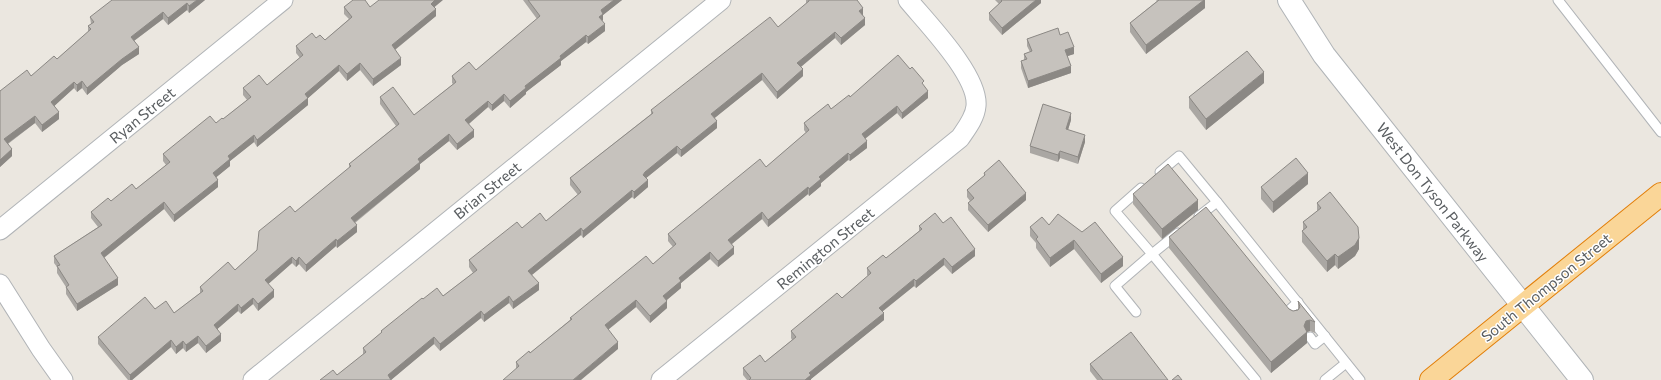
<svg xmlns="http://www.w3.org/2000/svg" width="1661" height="380" font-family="Commissioner,sans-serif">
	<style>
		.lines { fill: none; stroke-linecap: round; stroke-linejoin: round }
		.service-casing { stroke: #b1b4b7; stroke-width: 11 }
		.minor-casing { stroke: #b1b4b7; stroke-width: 21 }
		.secondary-casing { stroke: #b0b4b7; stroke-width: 24 }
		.trunk-casing { stroke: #e27f09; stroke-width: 24 }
		.service { stroke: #fff; stroke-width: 9 }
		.minor { stroke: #fff; stroke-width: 19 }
		.secondary { stroke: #fff; stroke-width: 22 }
		.trunk { stroke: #fad698; stroke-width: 22 }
		.wall { fill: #aaa7a3 }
		.shaded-wall { fill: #8b8884 }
		.building { fill: #c6c2bd; stroke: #8b8884 }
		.labels { text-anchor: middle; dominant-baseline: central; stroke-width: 3; stroke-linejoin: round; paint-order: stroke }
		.street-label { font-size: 15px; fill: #595d60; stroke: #fff }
	</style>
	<rect width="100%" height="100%" fill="#ebe7e0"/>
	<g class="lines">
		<g class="service-casing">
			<g id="service">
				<path d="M1558,0L1661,132"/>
				<path d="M1160,172L1179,156L1217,202"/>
				<path d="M1199,216L1217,202L1360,380"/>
				<path d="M1178,233L1152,254L1256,380"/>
				<path d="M1136,312L1115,286L1152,254L1115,211L1141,188"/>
				<path d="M1294,317L1288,311L1298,302"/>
				<path d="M1310,337L1315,344L1325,336"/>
				<path d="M1325,380L1346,363"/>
			</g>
		</g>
		<g class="minor-casing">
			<g id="minor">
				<path d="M0,230L283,0"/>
				<path d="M0,284L41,349L63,380"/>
				<path d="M253,380L721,0"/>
				<path d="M661,380L960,138C966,129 975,118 976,106C979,76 927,23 908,0"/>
			</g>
		</g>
		<g class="secondary-casing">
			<path id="secondary" d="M1289,0L1324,55L1582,380"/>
		</g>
		<g class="trunk-casing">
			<path id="trunk" d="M1431,380L1661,194"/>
		</g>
		<use href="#service" class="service"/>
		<use href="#minor" class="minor"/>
		<use href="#secondary" class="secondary"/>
		<use href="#trunk" class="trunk"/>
	</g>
	<g class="wall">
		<path d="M205,0L189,13L187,10L168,25L163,19L134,41L139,54L122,65L87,95L82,88L77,92L74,88L54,106L59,119L42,132L35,123L8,144L12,156L0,167V91L31,76L57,59L88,32V26L91,24L90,17Z"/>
		<path d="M523,0H622L603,15V20L602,21L605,31L588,44L586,42L561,61V65L526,92V94L510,108L504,101L492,111L488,107L469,124L474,137L457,150L449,141L420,164V169L355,223L357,232L337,248L336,246L306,272L299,264L296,267L292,263L268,284L274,297L258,311L253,304L241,314L238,311L217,329L221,341L206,353L198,343L186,352L183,348L176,354L171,347L132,380H128L98,344V337L155,309L174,313L200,293V287L235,270L257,250L295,212L349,168V164L396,126L380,104V97L414,115L453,84L452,83V76L476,70L537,19Z"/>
		<path d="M806,0H857L863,15H862L865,25L841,45L835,38L801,67L803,76L777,99L762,80L714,118L717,128L681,157L677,153L646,178L648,187L634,199L632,197L583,238L581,235L532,275L539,290L513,309L509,303L484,322L481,318L440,351L434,344L391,380L337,375L363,355V348L381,333V331L423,299L443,296L473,273L469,267V260L522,228L546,221L578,195L570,185V178L651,114V110L778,27L806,4Z"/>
		<path d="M995,0H1041V3L1002,35L989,20V13L999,4Z"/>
		<path d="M1156,0H1205V8L1146,54L1130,32V23L1157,1Z"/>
		<path d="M344,7L434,8L436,16L395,50L401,65L373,86L360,70L347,81L339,71L308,98V105L257,147L254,142L230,161V166L216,177L218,187L174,222L164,209L104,258L118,285L77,311L66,294V287L57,273V267L54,263V256L98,227L91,218V212L136,189L166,165L163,161V154L223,119L247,100L243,95V88L267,85L300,58L296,53V46L316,38L325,40L349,19L344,14Z"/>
		<path d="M1060,35L1074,54L1067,56L1071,73L1028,88L1021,68V61L1024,60V54L1030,52L1027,46V39Z"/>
		<path d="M1264,83L1206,130L1189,108V97Z"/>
		<path d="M924,86L928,98L902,119L897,113L865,139L867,148L850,161L848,160L821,183V186L809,196L808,194L768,227L762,219L732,244L734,254L718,267L710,259L681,283V288L667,300V308L650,323L636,307L608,330L618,349L516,369V362L530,353L570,320V318L653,264L673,247L668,241V234L766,167L806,133L804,130V123L831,109L850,97Z"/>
		<path d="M1071,120L1068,130L1085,142L1078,164L1060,158L1058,162L1030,153V146Z"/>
		<path d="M984,173L1026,200L988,232L968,210V203L970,201L967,197V190L984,176Z"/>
		<path d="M1308,184L1273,213L1261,199V187Z"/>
		<path d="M1133,194L1198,210L1162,239L1133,204Z"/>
		<path d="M1317,203L1359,249L1355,256L1338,269L1335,265L1327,272L1302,242V231L1303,230V222L1317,211Z"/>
		<path d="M943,223L975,256L952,274L944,265L916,288L914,286L882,312L884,320L811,379V380H747L743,375V368L765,362L792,340L791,338V331L842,298L868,276L867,275V268L886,258L919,231V226Z"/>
		<path d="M1049,225L1123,266L1101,283L1074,249L1050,267L1036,248V243L1030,236V227Z"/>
		<path d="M1169,237L1293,311L1298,310V301L1315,322V333L1310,331L1307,332V343L1271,373L1169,248Z"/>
		<path d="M1090,364L1168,380H1097L1090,371Z"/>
	</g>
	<g class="shaded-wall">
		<path d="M197,0H205L189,13V6Z"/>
		<path d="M435,0H443L431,10V4Z"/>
		<path d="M614,0H622L603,15V20L599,24V17L601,10Z"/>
		<path d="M1036,0H1041V3L1002,35V28Z"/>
		<path d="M1204,0H1205V8L1146,54V45Z"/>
		<path d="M187,3V10L168,25V18Z"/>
		<path d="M863,8V15L859,18V11Z"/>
		<path d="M436,9V16L392,52V45Z"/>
		<path d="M163,12V19L131,43V37Z"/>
		<path d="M865,18V25L841,45V38Z"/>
		<path d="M605,24V31L588,44V37Z"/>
		<path d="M835,32V38L797,70V63Z"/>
		<path d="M586,35V42L561,61V65L526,92V94L510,108V101L525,86L560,56Z"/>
		<path d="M139,47V54L122,65L87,95V88L122,59Z"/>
		<path d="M1074,47V54L1065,57V50Z"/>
		<path d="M401,58V65L373,86V79Z"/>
		<path d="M360,63V70L347,81V74Z"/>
		<path d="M339,65V71L307,99L308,98V105L257,147V140L305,94Z"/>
		<path d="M1071,66V73L1028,88V81Z"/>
		<path d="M803,69V76L777,99V92Z"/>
		<path d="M1264,72V83L1206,130V119Z"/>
		<path d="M762,73V80L711,121V114Z"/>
		<path d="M82,81V88L77,92V85Z"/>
		<path d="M74,82V88L51,109V102Z"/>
		<path d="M928,91V98L902,119V113Z"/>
		<path d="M504,94V101L492,111V105Z"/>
		<path d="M488,101V107L465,127V120Z"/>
		<path d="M897,106V113L862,141V134Z"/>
		<path d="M59,112V119L42,132V125Z"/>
		<path d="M1071,113V120L1066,136V129Z"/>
		<path d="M35,116V123L4,146V139Z"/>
		<path d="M717,121V128L681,157V150Z"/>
		<path d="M474,130V137L457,150V144Z"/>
		<path d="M449,134V141L420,164V169L351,225V218L418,159Z"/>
		<path d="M254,135V142L230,161V166L213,180V173L228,156Z"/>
		<path d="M1085,135V142L1078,164V157Z"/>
		<path d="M867,141V148L850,161V155Z"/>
		<path d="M677,146V153L645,179L643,175L645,172Z"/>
		<path d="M12,149V156L0,167V160Z"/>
		<path d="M1060,151V158L1058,162V155Z"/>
		<path d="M848,153V160L821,183V186L809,196V189L819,177Z"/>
		<path d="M1308,173V184L1273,213V202Z"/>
		<path d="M218,180V187L174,222V215Z"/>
		<path d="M648,180V187L634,199V192Z"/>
		<path d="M808,187V194L768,227V220Z"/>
		<path d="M632,190V197L583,238V231Z"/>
		<path d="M1026,193V200L988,232V225Z"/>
		<path d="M1198,200V210L1162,239V229Z"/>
		<path d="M164,202V209L101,260V253Z"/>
		<path d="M762,212V219L728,247V240Z"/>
		<path d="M357,225V232L337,248V241Z"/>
		<path d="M581,228V235L528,278V271Z"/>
		<path d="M1359,238V249L1355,256L1338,269V257Z"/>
		<path d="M336,239V246L306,272V265Z"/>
		<path d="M1074,240V249L1050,267V258Z"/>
		<path d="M734,247V254L718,267V261Z"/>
		<path d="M975,249V256L952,274V267Z"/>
		<path d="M710,252V259L681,283V288L663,303V296L679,278Z"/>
		<path d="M1335,254V265L1327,272V261Z"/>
		<path d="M292,257V263L265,287V280Z"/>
		<path d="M299,257V264L296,267V261Z"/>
		<path d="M1123,257V266L1101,283V274Z"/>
		<path d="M944,258V265L916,288V281Z"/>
		<path d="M118,278V285L77,311V304Z"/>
		<path d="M914,279V286L879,314V308Z"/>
		<path d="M539,283V290L513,309V302Z"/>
		<path d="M274,290V297L258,311V304Z"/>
		<path d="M509,296V303L484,322V315Z"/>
		<path d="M253,298V304L241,314V308Z"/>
		<path d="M636,300V307L605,332V325Z"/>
		<path d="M667,301V308L650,323V316Z"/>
		<path d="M238,304V311L214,332V325Z"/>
		<path d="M481,311V318L440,351V344Z"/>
		<path d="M884,313V320L811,379V380H805L809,373Z"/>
		<path d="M1310,320V331L1307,332V343L1271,373V362L1304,326L1306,321Z"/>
		<path d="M221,334V341L206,353V346Z"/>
		<path d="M198,336V343L186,352V345Z"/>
		<path d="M434,337V344L391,380L388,375Z"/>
		<path d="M171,340V347L132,380H130V375Z"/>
		<path d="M183,341V348L176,354V347Z"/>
		<path d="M618,342V349L581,380H573Z"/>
	</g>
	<g class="building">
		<path d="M112,0H197L189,6L187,3L168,18L163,12L131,37L139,47L122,59L87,88L82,81L77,85L74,82L51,102L59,112L42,125L35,116L4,139L12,149L0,160V91L27,70L31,76L54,56L57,59L91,29L88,26L94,22L90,17Z"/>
		<path d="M353,0H365L370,7L379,0H435L431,4L436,9L392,45L401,58L373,79L360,63L347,74L339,65L305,94L308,98L257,140L254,135L228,156L230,159L213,173L218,180L174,215L164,202L101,253L118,278L77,304L66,287L69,285L57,266L60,265L54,256L102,225L91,212L108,198L111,201L132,184L136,189L170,162L163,154L210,116L216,123L222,118L223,119L251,97L243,88L259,75L267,85L303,55L296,46L312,33L316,38L320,35L325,40L352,17L344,7Z"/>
		<path d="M528,0H614L601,10L603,14L599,17L605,24L588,37L586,35L560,56L561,58L525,86L526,88L510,101L504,94L492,105L488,101L465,120L474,130L457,144L449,134L418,159L420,162L351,218L357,225L337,241L336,239L306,265L299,257L296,261L292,257L265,280L274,290L258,304L253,298L241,308L238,304L214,325L221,334L206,346L198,336L186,345L183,341L176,347L171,340L130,375L98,337L145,297L155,309L166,301L174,313L203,291L200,287L228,262L235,270L257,250L259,231L290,206L295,212L351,166L349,164L399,124L380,97L393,87L414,115L456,82L452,76L469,62L476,70L540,16Z"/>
		<path d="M809,0H857L863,8L859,11L865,18L841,38L835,32L797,63L803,69L777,92L762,73L711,114L717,121L681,150L677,146L645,172L643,175L648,180L634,192L632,190L583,231L581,228L528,271L539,283L513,302L509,296L484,315L481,311L440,344L434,337L388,375L391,380H320L333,370L337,375L366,352L363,348L382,332L381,331L422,298L423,299L437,288L443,296L477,270L469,260L517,222L522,228L540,213L546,221L581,192L570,178L653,113L651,110L770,17L778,27L809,1Z"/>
		<path d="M1001,0H1036L1002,28L989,13L1002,1Z"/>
		<path d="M1159,0H1204L1146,45L1130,23Z"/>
		<path d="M1058,28L1060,35L1068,32L1074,47L1065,50L1071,66L1028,81L1021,61L1027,59L1024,54L1032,51L1027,39Z"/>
		<path d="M1247,51L1264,72L1206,119L1189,97Z"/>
		<path d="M898,55L910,69L912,67L924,81L922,83L928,91L902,113L897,106L862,134L867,141L850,155L848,153L819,177L821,179L809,189L808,187L768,220L762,212L728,240L734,247L718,261L710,252L679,278L681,281L663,296L667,301L650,316L636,300L605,325L618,342L573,380H503L519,366L516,362L529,351L530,353L572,319L570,318L646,256L653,264L676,244L668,234L760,159L766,167L809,130L804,123L828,104L831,109L849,95L850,97Z"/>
		<path d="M1043,104L1071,113L1066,129L1085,135L1078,157L1060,151L1058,155L1030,146Z"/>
		<path d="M1296,158L1308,173L1273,202L1261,187Z"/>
		<path d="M999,160L1026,193L988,225L968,203L974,198L967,190L985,175L984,173Z"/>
		<path d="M1168,164L1198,200L1162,229L1133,194Z"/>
		<path d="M1330,192L1358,227L1359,238L1355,245L1338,257L1335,254L1327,261L1302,231L1307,227L1303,222L1321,208L1317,203Z"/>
		<path d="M1206,207L1289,309L1293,311L1298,310L1300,307L1298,301L1315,322L1310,320L1306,321L1304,326L1307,332L1271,362L1169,237Z"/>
		<path d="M935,213L943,223L951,217L975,249L952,267L944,258L916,281L914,279L879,308L884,313L809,373L811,375L805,380H749L751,378L743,368L760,355L765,362L796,337L791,331L837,293L842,298L871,273L867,268L883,255L886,258L922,229L919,226Z"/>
		<path d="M1058,214L1082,232L1095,222L1123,257L1101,274L1074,240L1050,258L1036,239L1038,237L1030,227L1042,217L1049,225Z"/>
		<path d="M1131,332L1168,380H1103L1090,364Z"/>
		<path d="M1178,375L1182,380H1172Z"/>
	</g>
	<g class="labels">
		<g class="street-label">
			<text transform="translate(142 115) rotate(-39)">Ryan Street</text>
			<text transform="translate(487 190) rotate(-39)">Brian Street</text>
			<text transform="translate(1433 192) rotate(52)">West Don Tyson Parkway</text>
			<text transform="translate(825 248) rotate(-39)">Remington Street</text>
			<text transform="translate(1546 287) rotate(-39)">South Thompson Street</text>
		</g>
	</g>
</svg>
